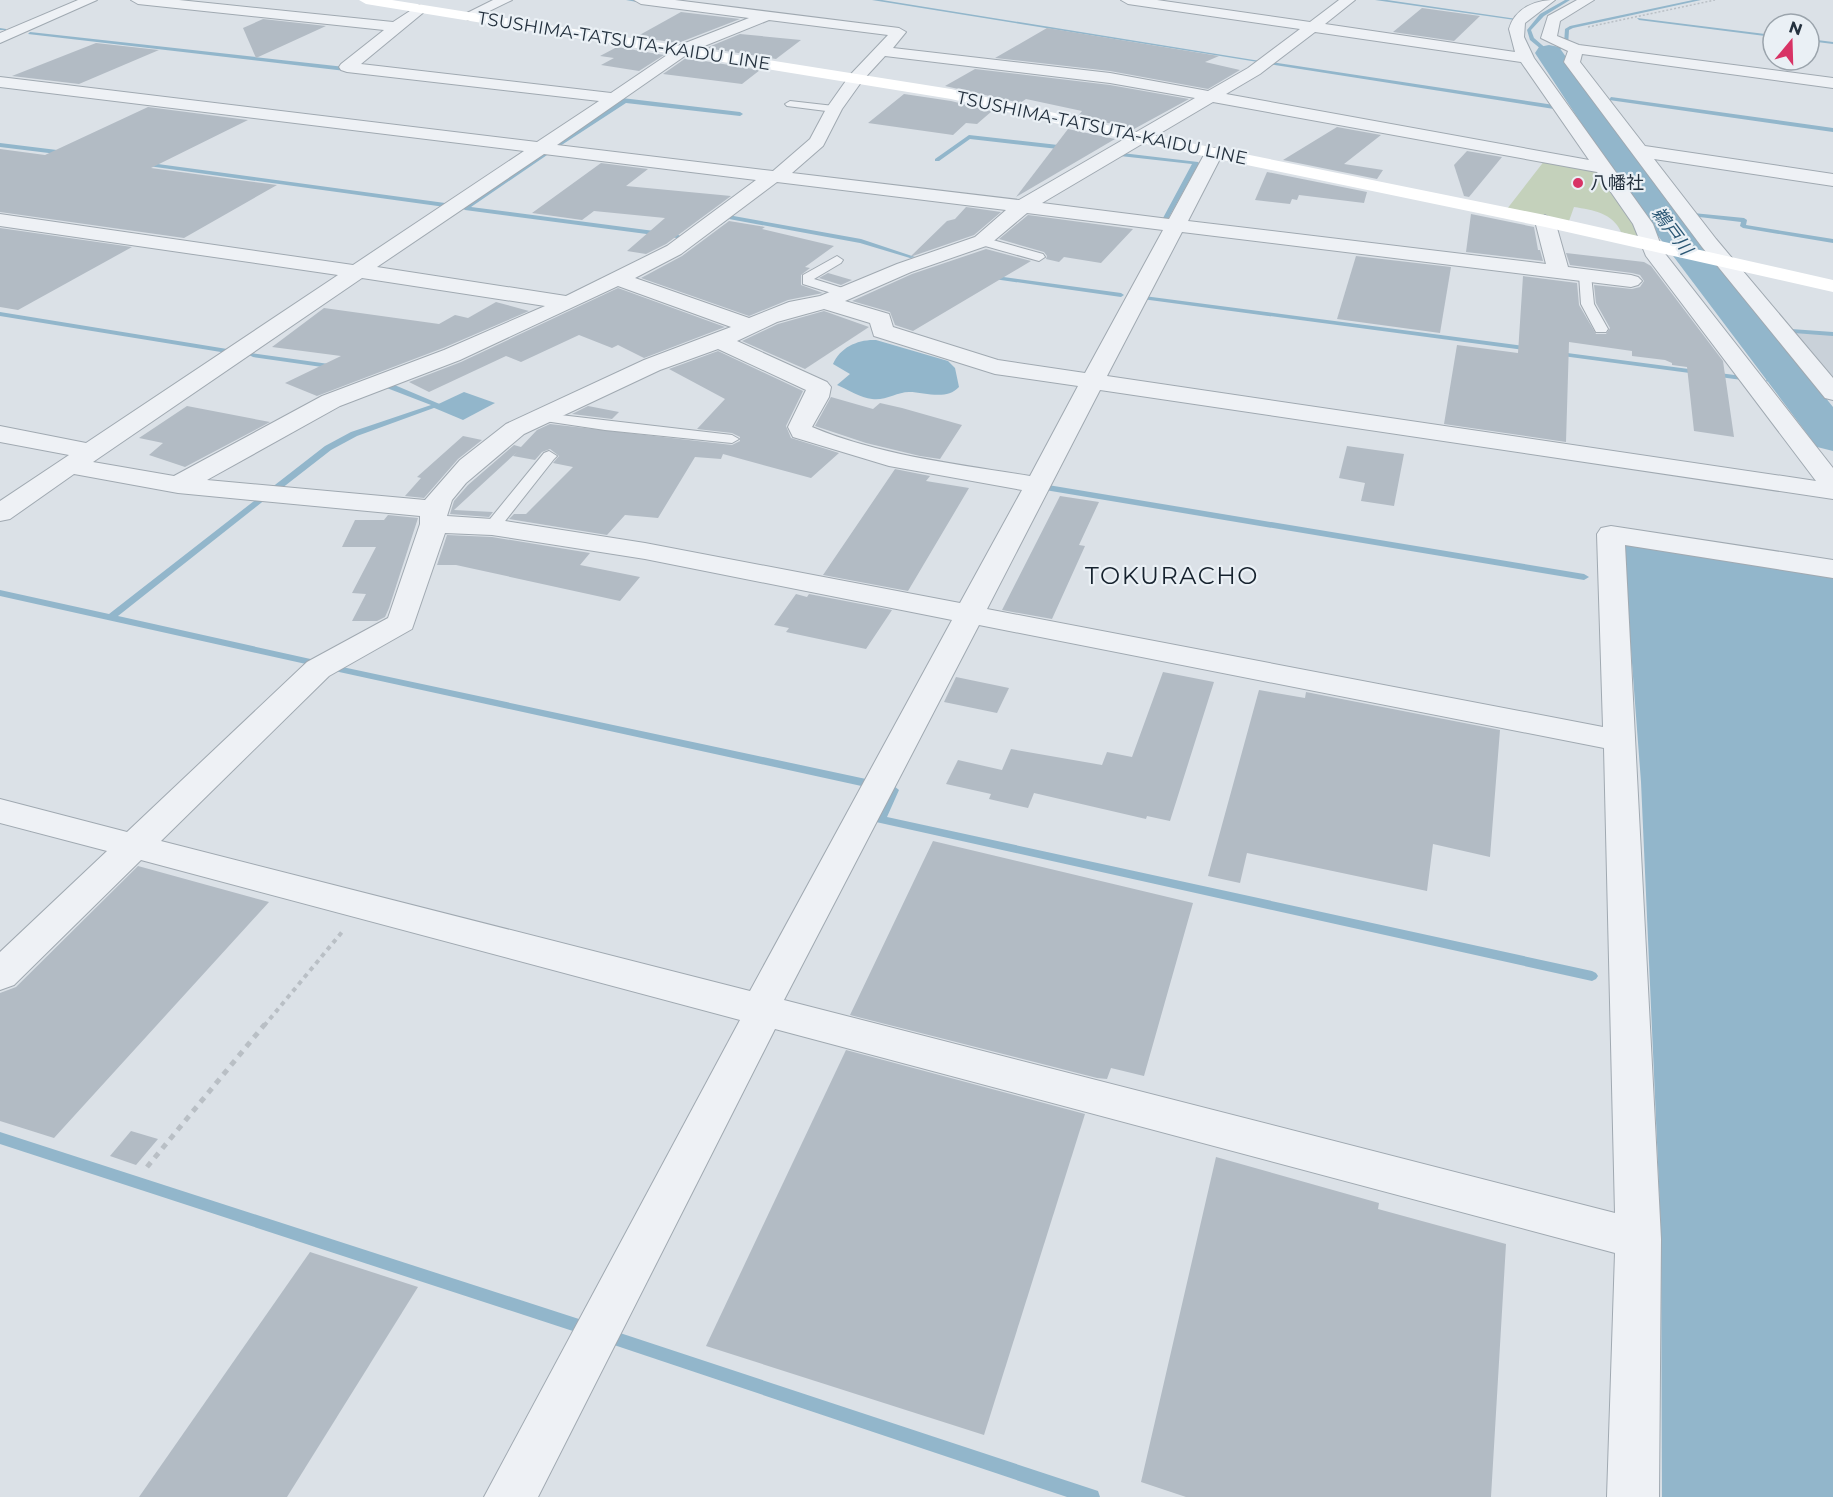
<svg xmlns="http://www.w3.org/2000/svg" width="1833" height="1497" font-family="Montserrat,'Noto Sans JP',sans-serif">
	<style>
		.built { fill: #c9d1d9 }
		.green { fill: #c4d1bb }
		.water { fill: #92b6cb }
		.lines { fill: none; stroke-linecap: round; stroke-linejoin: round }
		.stream { fill: #92b6cb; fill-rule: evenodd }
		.river { fill: #92b6cb; fill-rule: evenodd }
		.building { fill: #b2bbc4 }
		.service-casing { stroke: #a0a9b1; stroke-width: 2 }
		.minor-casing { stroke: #a0a9b1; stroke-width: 2 }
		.tertiary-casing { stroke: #a0a9b1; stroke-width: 2 }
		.path-far2 { stroke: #b9bfc5; stroke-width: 1.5; stroke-dasharray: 2 2; stroke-linecap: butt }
		.path-far1 { stroke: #b9bfc5; stroke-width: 4; stroke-dasharray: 4.5 4.5; stroke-linecap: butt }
		.path { stroke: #b9bfc5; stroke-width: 5; stroke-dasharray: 6 6; stroke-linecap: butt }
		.service { fill: #eef1f5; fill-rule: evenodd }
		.minor { fill: #eef1f5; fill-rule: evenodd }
		.tertiary { fill: #eef1f5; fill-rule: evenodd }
		.secondary { fill: #fff; fill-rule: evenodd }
		.poi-dot { fill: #d83365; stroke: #eaf0f5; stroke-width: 2 }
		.labels { text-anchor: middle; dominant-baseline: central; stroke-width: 4.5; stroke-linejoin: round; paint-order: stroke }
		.far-street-label { font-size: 18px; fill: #24313e; stroke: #eaf0f5 }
		.far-poi-label { font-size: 18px; fill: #24313e; stroke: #eaf0f5; text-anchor: start }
		.far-water-label { font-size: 18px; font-style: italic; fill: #2b5774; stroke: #eaf0f5 }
		.quarter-label { font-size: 24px; letter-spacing: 1.5px; fill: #16222e; stroke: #eaf0f5 }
	</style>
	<rect width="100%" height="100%" fill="#dbe1e7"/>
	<path class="built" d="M1792,332L1833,335V383Z"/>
	<path class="green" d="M1545,160L1600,170L1639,224V237L1621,232C1613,213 1593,210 1574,207L1569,221L1507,209Z"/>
	<g class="water">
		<path d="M876,340L948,361L955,368L959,387C946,401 925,392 909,392C897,392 885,401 872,399C861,398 847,389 837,385L850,374L833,364C840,347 859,339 876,340Z"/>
		<path d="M464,392L495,403L463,420L432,407Z"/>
		<path d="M1623,544L1833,573V1497H1662L1661,1232L1641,782Z"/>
	</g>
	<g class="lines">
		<g class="stream">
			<path d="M626,0H637L650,3L648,4Z"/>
			<path d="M872,0H882L1260,61L1258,62Z"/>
			<path d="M1375,0H1387L1517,19L1515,20Z"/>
			<path d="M1565,0H1570L1544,16L1531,30L1534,38L1549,51L1564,44L1565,29L1570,26L1693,0H1701L1573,28L1569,30L1568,46L1547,54L1530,40L1527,30L1540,14Z"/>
			<path d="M1637,18L1773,35V37L1639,20Z"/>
			<path d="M0,28L6,29V30H0Z"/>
			<path d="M30,32L354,68L357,70L354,72L28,34Z"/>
			<path d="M1809,39L1833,42V44L1809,41Z"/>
			<path d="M1271,62L1554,105L1557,107L1554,109L1269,64Z"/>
			<path d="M1611,97L1833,128V132L1609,100Z"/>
			<path d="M622,98L740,112L743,114L740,116L626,103L557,148H553V146L621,101L619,100Z"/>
			<path d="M1577,108L1586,110L1587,111L1584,113L1575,111Z"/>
			<path d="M969,135L1067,146L1070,148L1067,150L970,139L939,161H935V159Z"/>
			<path d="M0,143L65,151L68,153L65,155L0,147Z"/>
			<path d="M548,150L550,151V153L471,207L677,234L680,236L677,238L465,210L462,208Z"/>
			<path d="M1122,153L1198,162L1199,163L1168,219L1163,218L1192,164L1120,156V154Z"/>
			<path d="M143,162L445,203L448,205L445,207L141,165V163Z"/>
			<path d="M1612,168L1628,169L1631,171L1628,173L1610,171L1609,170Z"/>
			<path d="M1693,213L1744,218L1747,220L1746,225L1833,239V243L1743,228L1740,226L1741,222L1691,216V214Z"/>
			<path d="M728,215L861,239L915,257L910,258L860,243L729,219L721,225H717V223Z"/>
			<path d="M989,275L1121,293L1124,295L1121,297L987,278V276Z"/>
			<path d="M1144,296L1531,347L1535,349L1531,351L1142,299V297Z"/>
			<path d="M0,312L227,349L231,351L227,353L0,316Z"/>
			<path d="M1791,329L1833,332V336L1794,333H1791Z"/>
			<path d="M1552,351L1742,376L1746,378L1742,380L1555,355H1552Z"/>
			<path d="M250,353L336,365L340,367L336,369L253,357L249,355Z"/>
			<path d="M1767,379L1792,383L1796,385L1792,387L1766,381Z"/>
			<path d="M379,381H385L442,405L357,436L331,450L277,492H271V488L325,446L351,432L431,405L379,385Z"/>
			<path d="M1048,485L1584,574L1589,577L1584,580L1045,490L1044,488Z"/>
			<path d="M263,494L267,497L266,499L118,616L315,660L318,661L320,663L318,665L315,666L0,596V590L109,614Z"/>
			<path d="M333,665L866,779L871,783L866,787L330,670L328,668L330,666Z"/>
			<path d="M894,786L899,790L887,817L1592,971L1596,973L1598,976L1596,979L1592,981L876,822L874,819L889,790Z"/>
			<path d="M0,1132L582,1320L587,1322L590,1327L587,1332L582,1334L0,1144Z"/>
			<path d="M614,1331L1092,1489L1098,1491L1100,1497H1067L614,1345L609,1343L606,1338L609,1333Z"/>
		</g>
		<path class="river" d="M1549,45L1559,47L1662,194L1833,407V451L1817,447L1637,208L1535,53L1539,47Z"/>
	</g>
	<g class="building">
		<path d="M1422,8L1480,16L1454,41L1393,32Z"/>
		<path d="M681,12L740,19L678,43L636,37Z"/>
		<path d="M263,19L326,26L256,58L243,28Z"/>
		<path d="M1047,28L1219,56L1205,62L1240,70L1208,89L1110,71L995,58Z"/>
		<path d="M740,34L801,40L776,59L706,48Z"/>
		<path d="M96,43L159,50L79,84L12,76Z"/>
		<path d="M617,47L664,55L639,71L601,65L614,58L600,56Z"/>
		<path d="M686,58L760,70L742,84L663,74Z"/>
		<path d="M975,69L1110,85L1189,99L1134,129L1078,116L1082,111L1026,99L1020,103L945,86Z"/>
		<path d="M904,94L951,101L992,111L977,124L966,123L953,135L868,123Z"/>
		<path d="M148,107L248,120L151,168L277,185L184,238L0,212V149L45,155Z"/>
		<path d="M1337,127L1381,135L1344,164L1383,170L1377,179L1283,160Z"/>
		<path d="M1068,129L1115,139L1016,197Z"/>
		<path d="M1467,151L1502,157L1469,197L1464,196L1454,165Z"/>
		<path d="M601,163L648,169L626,186L731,196L666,244L646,254L627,251L665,218L594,211L582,220L532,213Z"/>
		<path d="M1267,172L1367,192L1364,203L1299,195L1297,200L1292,199L1290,204L1255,200Z"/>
		<path d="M966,207L1001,212L974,235L910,257L947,221L955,219Z"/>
		<path d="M1471,214L1534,227L1538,250H1540L1543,261L1466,252Z"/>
		<path d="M1028,215L1133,229L1101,263L1064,257L1059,262L1046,259L1047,256L1044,252L999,239Z"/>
		<path d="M729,221L765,227L762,229L834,246L805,267L810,268L801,275V285L823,293L788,300L749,316L641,278L682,256Z"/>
		<path d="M0,228L132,247L18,310L0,307Z"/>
		<path d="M986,249L1031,261L913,331L895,325L890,312L852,301L912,274Z"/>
		<path d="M1566,253L1644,262L1651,266L1723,361L1734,437L1694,431L1687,367L1672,365V363L1665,360L1632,356V351L1569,342L1566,442L1444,424L1457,345L1518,353L1523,276L1577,283L1579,305L1596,334H1606L1610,328L1596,303L1594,285L1632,289L1640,287L1644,281L1640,275L1632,273L1570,265Z"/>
		<path d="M1356,256L1451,267L1440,333L1337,319Z"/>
		<path d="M828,273L852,280L841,285L819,278Z"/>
		<path d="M618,288L725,327L644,358L618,345L612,348L579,335L521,362L506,356L429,392L409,382L461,362Z"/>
		<path d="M496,302L529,311L443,348L317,396L285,383L341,356L272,347L324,308L439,324L455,315L468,318Z"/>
		<path d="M824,311L869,327L805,369L742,341L778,324Z"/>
		<path d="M718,351L803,391L786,426L791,438L839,453L811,478L723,454L721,459L695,457L658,518L625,515L607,535L509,519L514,514H526L573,467L553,463L559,456L550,449L542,452L535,460L513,456L517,452L454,510L493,512L489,517L450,514L454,501L468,485L514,445L521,447L537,430L550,424L732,445L740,441V437L732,433L697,429L725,399L669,369Z"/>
		<path d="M831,397L873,409L880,403L902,408L962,425L940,459L920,456L866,443L815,426Z"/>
		<path d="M187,406L270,422L185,467L149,455L163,443L139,438Z"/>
		<path d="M588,406L619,412L612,419L572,414Z"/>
		<path d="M463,436L482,440L458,459L424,498L405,496L421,478L417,477Z"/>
		<path d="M1347,446L1404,454L1394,506L1361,501L1365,483L1339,478Z"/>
		<path d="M895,469L930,476L926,481L969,488L908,591L823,575Z"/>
		<path d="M1060,496L1099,502L1079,545L1085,546L1052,619L1002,610Z"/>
		<path d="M388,515L418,518L389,608L385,617L377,621H352L366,594L352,593L376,547H342L355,520H384Z"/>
		<path d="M447,535L492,537L590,553L580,565L640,577L620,601L456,565H437Z"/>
		<path d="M796,594L807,597L809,594L892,610L866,649L786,632L789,628L774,625Z"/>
		<path d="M1163,672L1214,682L1170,821L1147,816L1146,819L1034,793L1028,808L989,799L991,794L946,784L958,760L1002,770L1011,749L1102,765L1107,752L1132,757Z"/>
		<path d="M956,677L1009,688L997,713L944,702Z"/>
		<path d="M1259,690L1305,698L1306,692L1500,730L1490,857L1433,844L1427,891L1247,853L1240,883L1208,876Z"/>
		<path d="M933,841L1193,903L1144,1076L1111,1068L1107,1079L1097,1078L850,1015Z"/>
		<path d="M138,866L269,902L54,1138L0,1121V993L16,987Z"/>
		<path d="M846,1050L1085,1114L984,1435L706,1346Z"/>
		<path d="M131,1131L158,1139L136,1165L110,1156Z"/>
		<path d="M1216,1157L1379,1203L1378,1209L1506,1244L1491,1497H1186L1141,1482Z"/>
		<path d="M310,1252L418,1287L287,1497H139Z"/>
	</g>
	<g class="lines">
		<g class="service-casing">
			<g id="service">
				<path d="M790,101L834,106L839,109L834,112L787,106L785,104Z"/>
				<path d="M982,237L1043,254L1045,257L1039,261L978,244L976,241Z"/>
				<path d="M837,256L843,260L841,263L814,279L849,290V296H841L803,284V275Z"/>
				<path d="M1585,271L1591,275L1594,304L1608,329L1606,332H1596L1581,304L1579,275Z"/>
				<path d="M543,413L732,435L739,439L732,443L605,430L538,420L536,417L538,414Z"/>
				<path d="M549,451L557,456L554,459L498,530H486L484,527L486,524L544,453Z"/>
			</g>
		</g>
		<g class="minor-casing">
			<g id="minor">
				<path d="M131,0H179L393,22L419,5L426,9L424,12L361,64L611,93L673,51L675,47L749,18L641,4L634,0H675L899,28L906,32L893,48L1110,73L1208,91L1248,68L1300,29L1128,4L1121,0H1157L1310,22L1339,0H1355L1325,24L1515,52L1509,29C1515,8 1535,0 1555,0L1525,23L1524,37L1534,58L1653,224L1663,251L1833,468V499L1100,390L987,609L1603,727L1597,534L1601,528L1611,526L1833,560V578L1625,545L1661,1239L1659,1497H1607L1615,1253L775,1029L538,1497H484L740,1020L141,860L14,985L0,990V952L107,851L0,823V799L127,832L307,662L388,618L420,524V516L178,493L74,474L10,519L0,521V501L69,455L0,442V426L86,443L338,275L0,226V214L353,265L524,151L0,87V77L537,142L599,101L347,72L341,70L339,67L341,64L384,30L138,4ZM769,20L888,35L850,75L826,109L810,139L773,171L557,145L692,51ZM1315,32L1521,62L1589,160L1226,94L1260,74ZM885,56L1110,83L1195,98L1019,200L792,173L823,146L842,109L862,81ZM1213,102L1597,172L1633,224L1646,256L1816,481L1107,376L1182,232L1631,287L1638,285L1642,281L1638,277L1631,275L1568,267L1555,221L1545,215L1535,221L1546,264L1188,221L1223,153L1214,148L1205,153L1169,219L1042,203ZM544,154L756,180L667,246L566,296L377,267ZM777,182L1006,210L975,237L897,264L820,296L789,302L749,318L635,278L681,254ZM1027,213L1163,230L1085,373L998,360L893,327L889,314L845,301L911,272L989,245ZM362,278L545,306L444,350L322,396L174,476L93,462ZM618,286L731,327L644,360L506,424L460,460L425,500L207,480L340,406L460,360ZM824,309L870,323L874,336L995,374L1078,386L1030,476C957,464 881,456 812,427L829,397L831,387L827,382L737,341L777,322ZM718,349L806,390L788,427L793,437L889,466L1022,490L960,603L645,543L492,519L447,516L452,500L466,483L524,434L660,370ZM445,533L492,535L645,559L952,620L750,991L161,841L329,676L412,629ZM979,625L1604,748L1615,1213L784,1000Z"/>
				<path d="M493,0H512L473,19L468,20L461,16Z"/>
				<path d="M1577,0H1594L1560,21L1557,36L1579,45L1833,78V88L1582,54L1580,62L1645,146L1833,174V186L1654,159L1716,239L1833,378V400L1825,398L1702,247L1564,62L1568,51L1541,38L1548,16Z"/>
			</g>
		</g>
		<g class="tertiary-casing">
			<path id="tertiary" d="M78,0H97L0,43V33Z"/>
		</g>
		<path class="path-far2" d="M1588,27L1715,0"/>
		<path class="path-far1" d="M264,1026L342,932"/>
		<path class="path" d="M147,1167L265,1024"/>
		<use href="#service" class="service"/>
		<use href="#minor" class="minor"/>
		<use href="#tertiary" class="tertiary"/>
		<path class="secondary" d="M359,0H392L951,89L1141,133L1545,215L1833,280V292L1545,227L1141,143L951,99L366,4Z"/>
	</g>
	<circle class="poi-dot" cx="1578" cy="183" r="6"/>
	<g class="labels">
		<g class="far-street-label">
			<text transform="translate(624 41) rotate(9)">TSUSHIMA-TATSUTA-KAIDU LINE</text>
			<text transform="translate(1102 128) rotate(12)">TSUSHIMA-TATSUTA-KAIDU LINE</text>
		</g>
		<g class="far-poi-label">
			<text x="1590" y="183">八幡社</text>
		</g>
		<g class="far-water-label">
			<text transform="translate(1672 231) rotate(53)">鵜戸川</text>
		</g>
		<g class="quarter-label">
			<text x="1172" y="575">TOKURACHO</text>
		</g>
	</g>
	<g transform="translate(1791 42) rotate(19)"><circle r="28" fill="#eaf0f5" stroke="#9ba4ac" stroke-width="1.5"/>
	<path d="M0-4.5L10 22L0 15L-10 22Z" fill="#d83365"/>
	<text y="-9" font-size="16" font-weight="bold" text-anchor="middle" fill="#24313e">N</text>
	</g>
</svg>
